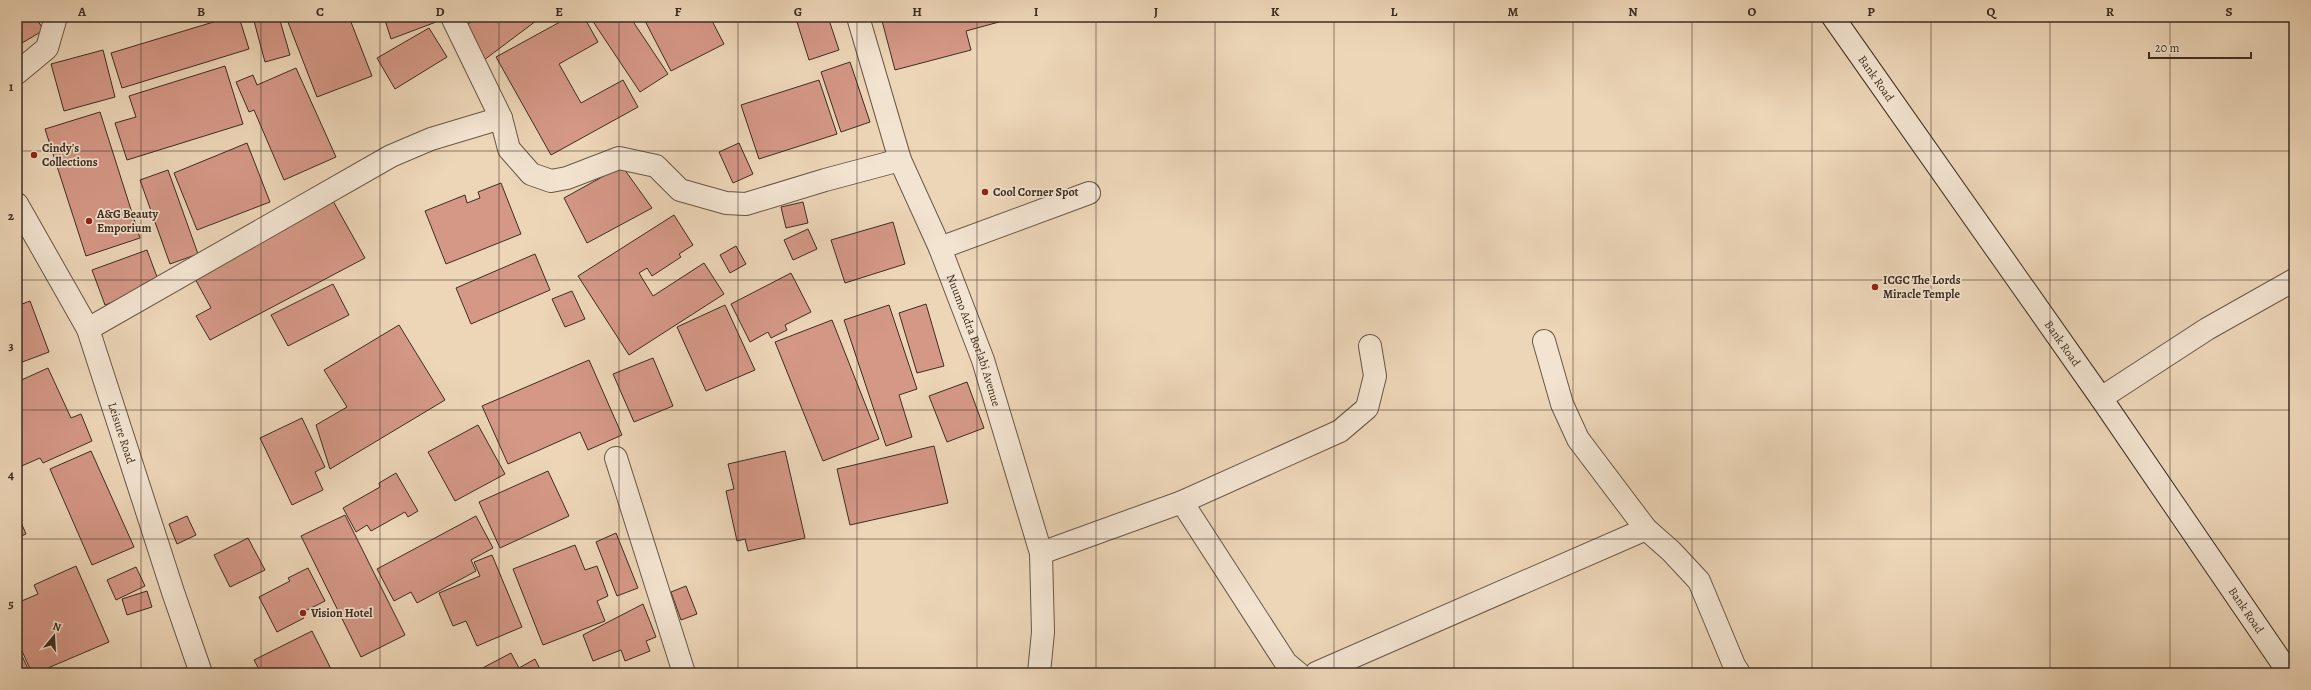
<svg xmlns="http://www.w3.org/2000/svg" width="2311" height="690" font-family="Alegreya,serif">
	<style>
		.building { fill: #d59887; stroke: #3d2d21 }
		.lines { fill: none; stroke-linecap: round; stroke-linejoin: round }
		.street-casing { stroke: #695747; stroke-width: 24 }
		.secondary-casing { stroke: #3d2d21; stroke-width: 24 }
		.street { stroke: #f3e4d1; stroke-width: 22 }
		.secondary { stroke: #f3e4d1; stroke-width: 22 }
		.grid { fill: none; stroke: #3d2d21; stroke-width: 1; stroke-opacity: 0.55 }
		.poi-dot { fill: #8f2418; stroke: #f3e4d1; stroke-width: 1.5 }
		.labels { text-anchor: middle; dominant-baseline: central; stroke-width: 3.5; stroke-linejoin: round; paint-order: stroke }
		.street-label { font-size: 12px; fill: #3d2d21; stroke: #f3e4d1 }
		.poi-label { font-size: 12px; font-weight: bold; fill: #3d2d21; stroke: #f3e4d1; text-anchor: start }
		.neatline { fill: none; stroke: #3d2d21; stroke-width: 1.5 }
		.grid-label { font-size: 13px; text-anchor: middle; font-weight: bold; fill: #3d2d21 }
	</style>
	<rect width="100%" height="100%" fill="#edd6b8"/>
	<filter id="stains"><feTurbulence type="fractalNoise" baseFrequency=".005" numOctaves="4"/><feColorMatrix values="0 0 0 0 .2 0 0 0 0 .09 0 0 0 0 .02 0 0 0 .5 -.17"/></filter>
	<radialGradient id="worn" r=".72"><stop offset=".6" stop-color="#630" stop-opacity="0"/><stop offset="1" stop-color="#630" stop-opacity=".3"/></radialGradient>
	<g class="building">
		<path d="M17,17H35L44,30L17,46Z"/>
		<path d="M230,17H239L249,49L122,88L111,53Z"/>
		<path d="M267,17H279L290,55L265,62L254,21Z"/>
		<path d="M286,17H349L372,76L317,97Z"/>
		<path d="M384,17H434L436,22L391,39Z"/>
		<path d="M478,17H533L536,21L484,60L461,29Z"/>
		<path d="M569,17H584L598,42L559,64L581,103L623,80L638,107L551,155L496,57Z"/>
		<path d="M590,17H630L668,74L640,92Z"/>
		<path d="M643,17H710L724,44L671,71Z"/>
		<path d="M813,17H828L839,50L809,60L797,22Z"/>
		<path d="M881,17H997L999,22L966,31L971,50L895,70Z"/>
		<path d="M429,28L447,57L395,89L377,58Z"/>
		<path d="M103,50L115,97L64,111L51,64Z"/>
		<path d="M850,62L870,122L841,132L821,72Z"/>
		<path d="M225,66L243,124L127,160L115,123L136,117L129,96Z"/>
		<path d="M296,68L336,157L284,180L254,110L249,112L236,82L253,75L257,85Z"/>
		<path d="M819,80L837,134L759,159L741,105Z"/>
		<path d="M100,112L140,238L86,256L45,129Z"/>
		<path d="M247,143L270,202L197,230L174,173Z"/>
		<path d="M739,143L753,174L733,183L719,152Z"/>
		<path d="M622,166L652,208L587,243L564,198Z"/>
		<path d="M168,170L198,254L170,264L140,180Z"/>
		<path d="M501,183L521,234L446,264L425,211L465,195L467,203L480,198L478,192Z"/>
		<path d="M333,201L365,258L210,340L196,316L211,308L193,275Z"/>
		<path d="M803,202L808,223L786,228L781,207Z"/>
		<path d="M674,215L693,245L679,254L681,257L652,276L647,268L639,273L653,296L704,263L724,294L629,355L578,276Z"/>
		<path d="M893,222L905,264L845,283L831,240Z"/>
		<path d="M808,229L817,249L793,260L784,240Z"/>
		<path d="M736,246L746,264L730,273L720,255Z"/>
		<path d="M147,250L160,285L105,305L92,270Z"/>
		<path d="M535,254L550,290L471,324L456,288Z"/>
		<path d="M791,273L811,312L785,325L787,330L771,338L768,332L750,342L731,304Z"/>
		<path d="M333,284L349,315L288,346L271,315Z"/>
		<path d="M572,291L585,319L565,327L552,299Z"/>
		<path d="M30,301L49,352L17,364V306Z"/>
		<path d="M926,304L944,366L917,373L899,313Z"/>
		<path d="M725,305L755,370L706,391L677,327Z"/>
		<path d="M889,305L917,389L899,395L912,437L886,446L844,320Z"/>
		<path d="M832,320L879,439L823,461L775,342Z"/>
		<path d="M399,325L445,400L330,469L316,425L347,407L324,370Z"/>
		<path d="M653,358L673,406L634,422L613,374Z"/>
		<path d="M589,360L622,435L588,450L580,432L508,464L482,406Z"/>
		<path d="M48,368L71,418L81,414L92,441L43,463L40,458L17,468V382Z"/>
		<path d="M967,382L984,428L947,442L929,396Z"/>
		<path d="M302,418L325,467L315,472L323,490L292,505L260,438Z"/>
		<path d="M478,425L505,474L455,501L428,452Z"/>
		<path d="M934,446L948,503L850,525L837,469Z"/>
		<path d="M91,451L134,547L92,565L50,469Z"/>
		<path d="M785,451L805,538L748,551L745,539L737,541L726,491L734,489L728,464Z"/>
		<path d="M548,471L569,516L500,548L479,502Z"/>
		<path d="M396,473L418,511L408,517L405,512L371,531L367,525L356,532L343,508L380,487L379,483Z"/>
		<path d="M17,513L26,534L17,538Z"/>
		<path d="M345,515L405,635L361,657L301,536Z"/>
		<path d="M187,516L196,535L177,544L169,524Z"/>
		<path d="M476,516L493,548L471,560L476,571L417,603L411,592L394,601L377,569Z"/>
		<path d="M616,533L638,588L617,596L596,542Z"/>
		<path d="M248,538L265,570L230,587L214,555Z"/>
		<path d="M575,545L585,570L597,566L608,596L597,601L605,621L543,645L513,569Z"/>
		<path d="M492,555L522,627L477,646L466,621L453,626L439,593L480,576L474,562Z"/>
		<path d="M76,566L109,642L36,673H32L17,640V603L38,594L34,585Z"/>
		<path d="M136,567L145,586L116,600L107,580Z"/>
		<path d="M308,568L325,601L301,613L304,618L277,632L259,597L290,581L288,578Z"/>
		<path d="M686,586L697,614L681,620L671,592Z"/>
		<path d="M147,591L152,607L127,615L122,599Z"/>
		<path d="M643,604L656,637L646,641L650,651L625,661L621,650L593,661L583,635Z"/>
		<path d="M312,631L333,673H261L254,660Z"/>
		<path d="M17,645L30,673H17Z"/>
		<path d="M511,653L519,668L535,659L542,673H473Z"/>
	</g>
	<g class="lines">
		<g class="street-casing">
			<g id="street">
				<path d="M452,17L501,118"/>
				<path id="s1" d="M858,17L900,160L940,248L983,360L1041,553L1043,632L1039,673"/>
				<path d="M17,73L47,48L56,17"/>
				<path id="s2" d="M17,204L88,329L173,592L201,673"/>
				<path d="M940,248L1089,193"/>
				<path d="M88,329L391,156L431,139L501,118L509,149L531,174L551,181L567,178L619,158L656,166L680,190L726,203L746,204L825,180L900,160"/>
				<path d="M1544,341L1562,404L1578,439L1646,529L1671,551L1699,581L1734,665L1739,673"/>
				<path d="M2101,398L2207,329L2294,280"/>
				<path d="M616,458L684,673"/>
				<path d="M1182,502L1286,663L1298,673"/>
				<path d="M1041,553L1182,502L1340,431L1367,408L1375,376L1370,346"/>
				<path d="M1316,673L1646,529"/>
			</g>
		</g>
		<g class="secondary-casing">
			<g id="secondary">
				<path id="s3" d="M1833,17L2101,398L2289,673"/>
			</g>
		</g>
		<use href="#street" class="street"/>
		<use href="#secondary" class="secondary"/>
	</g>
	<path class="grid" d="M141,17V673M261,17V673M380,17V673M499,17V673M619,17V673M738,17V673M857,17V673M977,17V673M1096,17V673M1215,17V673M1334,17V673M1454,17V673M1573,17V673M1692,17V673M1812,17V673M1931,17V673M2050,17V673M2170,17V673M17,151H2294M17,280H2294M17,410H2294M17,539H2294"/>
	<g class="poi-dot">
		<circle cx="34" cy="155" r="4"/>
		<circle cx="985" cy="192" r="4"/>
		<circle cx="89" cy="221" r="4"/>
		<circle cx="1875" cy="287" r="4"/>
		<circle cx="303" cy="613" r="4"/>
	</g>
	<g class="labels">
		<g class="street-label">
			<text stroke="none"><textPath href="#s3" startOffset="75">Bank Road</textPath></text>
			<text stroke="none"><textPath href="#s1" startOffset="344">Nuumo Adra Borlabi Avenue</textPath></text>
			<text stroke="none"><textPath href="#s3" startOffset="399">Bank Road</textPath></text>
			<text stroke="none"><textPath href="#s2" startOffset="253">Leisure Road</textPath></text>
			<text stroke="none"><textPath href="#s3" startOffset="723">Bank Road</textPath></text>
		</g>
		<g class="poi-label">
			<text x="42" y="148">Cindy's<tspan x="42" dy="14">Collections</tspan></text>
			<text x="993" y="192">Cool Corner Spot</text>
			<text x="97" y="214">A&amp;G Beauty<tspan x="97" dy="14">Emporium</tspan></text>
			<text x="1883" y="280">ICGC The Lords<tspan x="1883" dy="14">Miracle Temple</tspan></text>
			<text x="311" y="613">Vision Hotel</text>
		</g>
	</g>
	<rect width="2311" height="690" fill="none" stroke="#edd6b8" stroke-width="44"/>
	<g transform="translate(54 636) rotate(18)" stroke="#f3e4d1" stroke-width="3" paint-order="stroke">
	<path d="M0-3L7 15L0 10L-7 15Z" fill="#3d2d21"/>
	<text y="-6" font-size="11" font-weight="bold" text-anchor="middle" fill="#3d2d21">N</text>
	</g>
	<path d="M2149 52v6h102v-6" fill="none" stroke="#3d2d21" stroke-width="2"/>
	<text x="2155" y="52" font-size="12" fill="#3d2d21" stroke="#f3e4d1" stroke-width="3" paint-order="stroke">20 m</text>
	<rect x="22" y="22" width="2267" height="646" class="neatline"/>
	<g class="grid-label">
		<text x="82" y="16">A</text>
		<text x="201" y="16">B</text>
		<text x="320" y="16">C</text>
		<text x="440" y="16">D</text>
		<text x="559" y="16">E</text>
		<text x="678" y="16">F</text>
		<text x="798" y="16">G</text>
		<text x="917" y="16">H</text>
		<text x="1036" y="16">I</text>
		<text x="1156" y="16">J</text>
		<text x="1275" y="16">K</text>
		<text x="1394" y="16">L</text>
		<text x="1513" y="16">M</text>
		<text x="1633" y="16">N</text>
		<text x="1752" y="16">O</text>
		<text x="1871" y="16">P</text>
		<text x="1991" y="16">Q</text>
		<text x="2110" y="16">R</text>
		<text x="2229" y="16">S</text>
		<text x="11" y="91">1</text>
		<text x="11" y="220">2</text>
		<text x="11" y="350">3</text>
		<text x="11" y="479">4</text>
		<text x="11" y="608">5</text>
	</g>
	<rect width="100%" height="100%" filter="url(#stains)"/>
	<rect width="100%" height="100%" fill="url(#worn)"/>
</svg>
